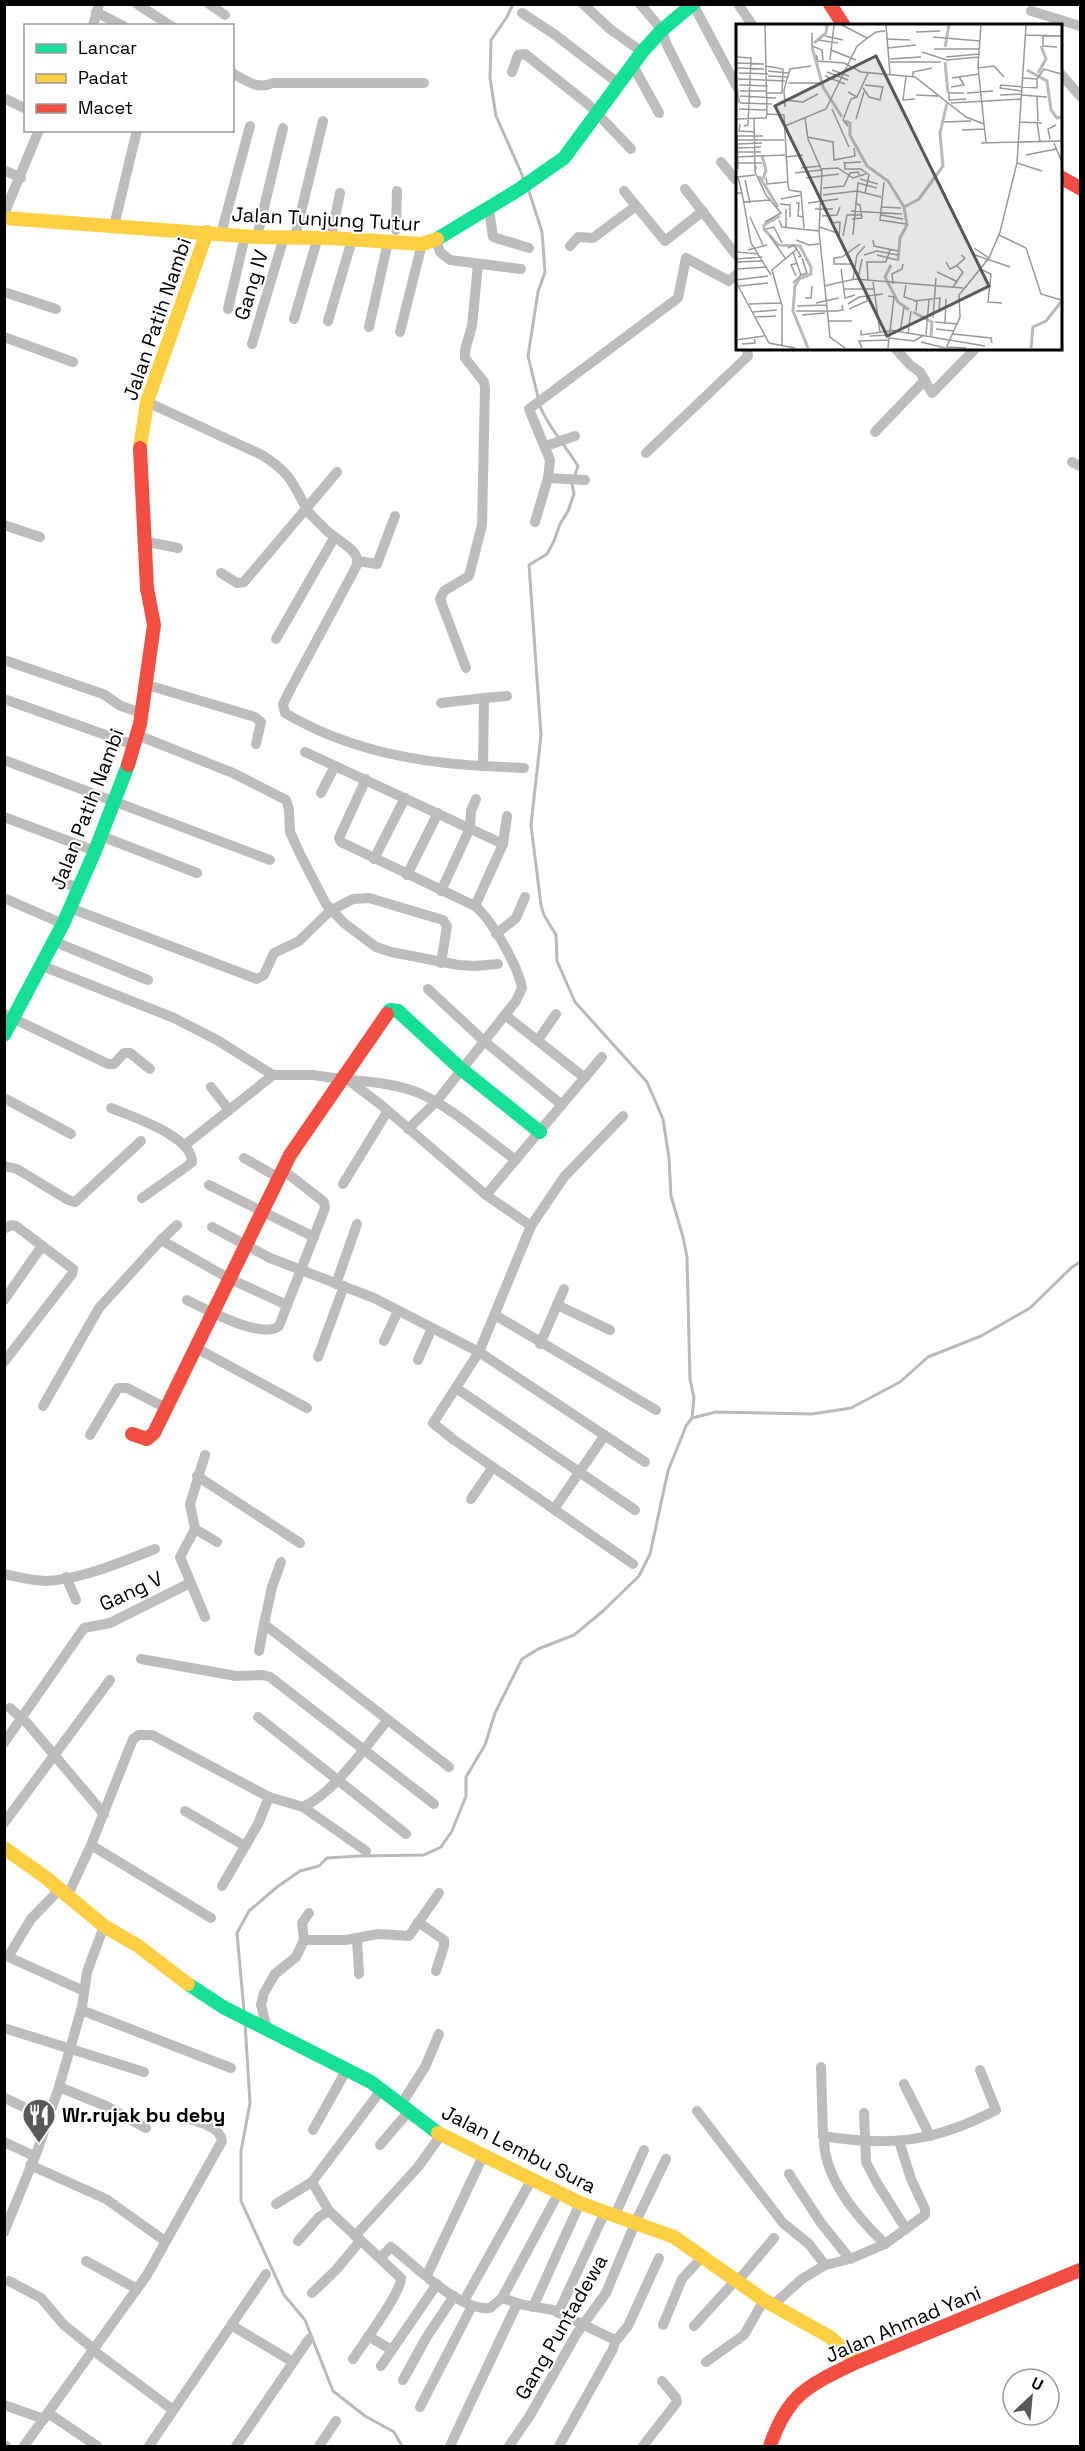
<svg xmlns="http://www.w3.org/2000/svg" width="1085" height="2451" font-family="'Space Grotesk',sans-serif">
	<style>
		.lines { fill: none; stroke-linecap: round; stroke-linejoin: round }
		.stream { stroke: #bababa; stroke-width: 3 }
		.street { stroke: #bdbdbd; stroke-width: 10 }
		.fast { stroke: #16e098; stroke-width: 14 }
		.slow { stroke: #ffcf43; stroke-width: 14 }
		.jam { stroke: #f24e42; stroke-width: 14 }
		.labels { text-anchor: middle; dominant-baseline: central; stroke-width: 4.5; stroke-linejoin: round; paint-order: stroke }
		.street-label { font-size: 20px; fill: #000; stroke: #fff }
		.poi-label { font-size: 20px; font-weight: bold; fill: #000; stroke: #fff; text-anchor: start }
		.inset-river { fill: none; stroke: #bababa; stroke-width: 3 }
		.inset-road { fill: none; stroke: #999; stroke-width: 1.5 }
		.view { fill: #595959; fill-opacity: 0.15; stroke: #595959; stroke-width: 3 }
		.inset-edge { fill: none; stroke: #000; stroke-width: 3 }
	</style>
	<rect width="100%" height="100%" fill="#fff"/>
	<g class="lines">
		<g class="stream">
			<path d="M513,4L507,17L491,40L490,78L496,116L524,179"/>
			<path d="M528,188L542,232L545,272L538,292L528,356L538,397"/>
			<path d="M539,404C548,427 565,445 578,466L572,484L574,494L568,511L560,524L554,541L547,554L529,565L541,735L531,825L541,905L544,915L556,935L557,961L575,1002L647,1082L663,1119L669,1158L671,1196L683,1237L687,1257L690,1379L694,1398L692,1418"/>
			<path d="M244,2011L237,1933L249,1911L277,1887L300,1871L319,1866L327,1858L359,1856L424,1855L441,1847L452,1831L466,1796V1777L485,1745L495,1713L522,1659L538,1649L574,1635L603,1611L639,1576L650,1554L668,1471L686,1426L692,1418L716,1412L812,1414L851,1408L900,1382L928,1357L981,1336L1030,1308L1071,1268L1080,1262"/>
			<path d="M245,2023L250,2103L241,2151V2201L284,2295L305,2320L333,2391L365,2416L394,2432L402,2446"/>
		</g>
		<g class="street">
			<path d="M137,4L171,26"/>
			<path d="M209,4L225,15"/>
			<path d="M583,4L610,29L642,52"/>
			<path d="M640,4L662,30L666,43L696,103"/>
			<path d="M693,4L737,87"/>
			<path d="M738,4L753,26"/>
			<path d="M1031,11L1080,26"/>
			<path d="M96,12L123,26"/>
			<path d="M522,13L554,34L618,83"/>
			<path d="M93,26L99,4"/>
			<path d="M632,64L659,113"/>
			<path d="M512,72L518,55L525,54L589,105L631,149"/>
			<path d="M232,73C247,81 257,90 273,83H424"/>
			<path d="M1060,73L1080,96"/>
			<path d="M4,98L26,109"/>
			<path d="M721,162L737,181"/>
			<path d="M4,170L21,178"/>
			<path d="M685,189L737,256"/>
			<path d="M624,191L665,241L703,211"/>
			<path d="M489,209L493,237L529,248"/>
			<path d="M4,214L39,130"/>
			<path d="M114,226L137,130"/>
			<path d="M396,230L397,191"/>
			<path d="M221,234L250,126"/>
			<path d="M257,237L283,128"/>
			<path d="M295,237L323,121"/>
			<path d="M331,238L340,193"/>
			<path d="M436,240L440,252L450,260L521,269"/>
			<path d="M570,246L578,237L593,238L636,206"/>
			<path d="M4,292L56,309"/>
			<path d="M228,309L245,236"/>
			<path d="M294,319L318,237"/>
			<path d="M328,321L352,240"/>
			<path d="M369,327L388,242"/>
			<path d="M400,332L422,244"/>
			<path d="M4,337L73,362"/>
			<path d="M252,344L284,237"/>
			<path d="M895,348L910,365L920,372L932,393L976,348"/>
			<path d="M147,402L262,455C289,472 292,481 306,508C310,516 319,522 325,529C333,537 352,547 356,556C359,561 357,565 355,569L290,690L283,704L285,713C346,749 413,762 483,766L484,698L507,696"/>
			<path d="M875,432L925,380"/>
			<path d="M546,446L575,436"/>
			<path d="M646,453L748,356L747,348"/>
			<path d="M1072,462L1080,466"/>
			<path d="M548,478L550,460L529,409L678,298L686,258L729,281L737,274"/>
			<path d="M535,522L548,478L585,480"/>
			<path d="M4,525L40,537"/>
			<path d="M143,541L178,548"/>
			<path d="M358,561L377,564L395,516"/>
			<path d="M221,573L237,583L244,582L337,472"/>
			<path d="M276,639L334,538"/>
			<path d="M4,660L103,694L121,706L141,713"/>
			<path d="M466,668L440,599L444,591L469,576L482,525L485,388L484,382L465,358V350L472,326L478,264"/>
			<path d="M144,684L255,717L261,722L256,744"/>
			<path d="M4,699L134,745"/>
			<path d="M441,703L484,698"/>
			<path d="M137,735L233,773L286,800L289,809L290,832L302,858L326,904L344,923L376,947L391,952L458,965L475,966L498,964"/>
			<path d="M305,752L503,844"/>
			<path d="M4,760L270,860"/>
			<path d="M483,766L524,768"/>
			<path d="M366,779L339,838L341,842L475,906C492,920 518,966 522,988L516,1001L436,1102L408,1129"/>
			<path d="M321,793L335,766"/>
			<path d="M4,817L95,851"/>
			<path d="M101,836L197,873"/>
			<path d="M374,859L405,798"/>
			<path d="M407,875L438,813"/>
			<path d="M57,880L79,888"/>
			<path d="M441,891L470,828L471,811L476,799"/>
			<path d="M4,898L63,924"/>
			<path d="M475,906L503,844L507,816"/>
			<path d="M70,908L257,979L264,975L274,953L299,941L330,911L353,899L369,898L443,920L447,926L441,963"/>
			<path d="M496,934L516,918L525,897"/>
			<path d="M53,941L148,980"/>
			<path d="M40,965L174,1018L217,1040L273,1075H313L348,1080L380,1104L486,1195L531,1226"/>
			<path d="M428,989L484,1041L562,1105"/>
			<path d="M4,1014L108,1064H114L124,1053H130L150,1069"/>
			<path d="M505,1015L585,1078"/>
			<path d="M538,1040L556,1014"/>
			<path d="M350,1080C373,1082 397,1084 419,1093C453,1108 486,1139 516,1160"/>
			<path d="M211,1087L229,1110"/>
			<path d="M4,1098L71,1134"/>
			<path d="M111,1108C131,1116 192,1136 192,1162L186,1167L142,1198"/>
			<path d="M623,1116L564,1177L531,1226L479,1352L433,1423L454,1440L633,1564"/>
			<path d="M185,1145L273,1075"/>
			<path d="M244,1158L279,1178"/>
			<path d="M4,1166L17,1169L68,1200L75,1202L141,1141"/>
			<path d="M343,1184L387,1112"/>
			<path d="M209,1185L314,1237"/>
			<path d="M486,1195L602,1057"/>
			<path d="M212,1227L270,1258L374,1298L479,1352L645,1462"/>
			<path d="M4,1229L11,1225L16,1226L73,1269L72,1274L4,1362"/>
			<path d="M161,1240L177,1225"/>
			<path d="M336,1284L357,1224"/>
			<path d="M4,1300L42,1246"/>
			<path d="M187,1300C205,1309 261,1340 279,1326L325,1208L324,1202L283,1170"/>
			<path d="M557,1305L610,1330"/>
			<path d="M495,1315L656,1410"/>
			<path d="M384,1341L398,1311"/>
			<path d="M540,1344L564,1289"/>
			<path d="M196,1348L307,1408"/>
			<path d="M318,1357L344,1286"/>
			<path d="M418,1360L432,1328"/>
			<path d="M456,1388L635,1510"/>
			<path d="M43,1406L99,1308L161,1240L230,1279L287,1305"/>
			<path d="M90,1435L118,1388H127L166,1408"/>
			<path d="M197,1476L300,1543"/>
			<path d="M471,1499L493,1467"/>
			<path d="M554,1509L605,1435"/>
			<path d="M195,1529L217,1542"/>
			<path d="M281,1562L272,1587L264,1624L449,1767"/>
			<path d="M4,1574C18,1577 33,1581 46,1581C80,1580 124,1561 155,1549"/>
			<path d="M66,1577L76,1600"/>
			<path d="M205,1617L180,1557L195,1529L190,1504L205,1455"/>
			<path d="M259,1651L264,1624"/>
			<path d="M141,1659L236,1676L263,1675L270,1677L434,1804"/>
			<path d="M10,1708L28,1724L104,1814"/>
			<path d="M258,1717L406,1834"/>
			<path d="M4,1743L84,1628L110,1623L190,1583"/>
			<path d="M303,1807L366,1851"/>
			<path d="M185,1811L245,1846"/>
			<path d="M4,1823L110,1680"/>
			<path d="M91,1845L211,1918"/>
			<path d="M222,1886L258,1824L269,1797"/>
			<path d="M67,1897L91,1845L133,1739L139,1735H152L269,1797L303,1807C335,1792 364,1748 387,1721"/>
			<path d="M418,1922L444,1940V1946L436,1971"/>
			<path d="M357,1939L359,1974"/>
			<path d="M304,1940L302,1923L309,1913"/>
			<path d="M4,1955L84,1991"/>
			<path d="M8,1957L31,1919L59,1890"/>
			<path d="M81,2010L231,2068"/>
			<path d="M4,2028L144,2072"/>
			<path d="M267,2029L261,2005L264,1993L275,1974L296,1957L304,1940H346L378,1934L409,1936L439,1893"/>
			<path d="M821,2067L823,2136C890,2147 935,2142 996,2110L980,2070"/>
			<path d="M904,2084L930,2136"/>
			<path d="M59,2087L106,2106L146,2128"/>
			<path d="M5,2098L48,2119"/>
			<path d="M402,2103L425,2067L439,2034"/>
			<path d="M697,2111L783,2223L809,2244L825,2265"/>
			<path d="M864,2113L866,2162L877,2183L906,2229"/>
			<path d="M313,2130L347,2069"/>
			<path d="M824,2141C825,2180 858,2218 885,2244"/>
			<path d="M4,2142L34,2156"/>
			<path d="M380,2145L410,2110"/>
			<path d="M30,2165L106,2199L165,2241"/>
			<path d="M789,2174L821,2223L850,2259"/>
			<path d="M276,2204L312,2182"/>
			<path d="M615,2215L644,2150"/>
			<path d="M4,2232L38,2149L59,2087L82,2007L87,1972L104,1926"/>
			<path d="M355,2236L418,2167L441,2135"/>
			<path d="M298,2241L319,2217L329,2211"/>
			<path d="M380,2258L391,2247C415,2265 458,2311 490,2308L502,2298L524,2305L553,2310L613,2339L615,2342L613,2349L559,2446"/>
			<path d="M86,2261L137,2289"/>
			<path d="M427,2275L483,2156"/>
			<path d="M9,2281L41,2298L64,2325L90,2346"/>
			<path d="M737,2282L774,2238"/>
			<path d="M312,2293L336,2270L360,2241"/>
			<path d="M502,2298L559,2192"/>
			<path d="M464,2301L532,2179"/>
			<path d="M773,2305L802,2279L825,2265L850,2259L885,2244L925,2215V2209L911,2179L899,2141"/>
			<path d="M533,2307L580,2203"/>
			<path d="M558,2313L605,2212"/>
			<path d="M231,2325L293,2362"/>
			<path d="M663,2325L682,2279L703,2256"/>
			<path d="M694,2326L735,2281"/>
			<path d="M368,2336L392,2350"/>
			<path d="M615,2342L628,2326L659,2258"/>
			<path d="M94,2351L173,2410"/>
			<path d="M353,2359C363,2344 402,2291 401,2278L329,2211L312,2182L382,2089"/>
			<path d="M706,2362L744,2335L764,2300"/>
			<path d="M381,2366L437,2284"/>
			<path d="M403,2380L426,2338L454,2296"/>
			<path d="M4,2405L44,2419"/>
			<path d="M420,2407L472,2306"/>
			<path d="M48,2413L97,2446"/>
			<path d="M4,2446H6"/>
			<path d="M24,2446L147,2275L222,2141C220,2125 194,2121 180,2117"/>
			<path d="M149,2446L266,2274"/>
			<path d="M236,2446L309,2339"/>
			<path d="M319,2446L336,2421"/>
			<path d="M450,2446L517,2304"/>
			<path d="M509,2446L529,2417L577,2333L606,2293L636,2221L666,2159"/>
			<path d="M643,2446L677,2402L676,2398L662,2381"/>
		</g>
		<g class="fast">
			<path d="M437,239L518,190L564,158L642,52L662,30L693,4"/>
			<path d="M387,1014L390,1010L398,1011L461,1069L540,1132"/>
			<path d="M4,1035L63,924L95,851L128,765"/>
			<path d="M188,1984L223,2007L371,2082L438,2133"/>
		</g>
		<g class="slow">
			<path d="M4,218L257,237L331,238L422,244L437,239"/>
			<path d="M140,448L147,402L207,232"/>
			<path d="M4,1848L45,1877L104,1926L138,1946L188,1984"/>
			<path d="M438,2133L580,2203L674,2237L764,2300L830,2337L857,2362"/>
		</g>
		<g class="jam">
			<path d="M830,4L844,26"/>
			<path d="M1060,177L1080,188"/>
			<path d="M128,765L140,724L154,625L147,588L140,448"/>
			<path d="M132,1434L147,1439L154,1433L290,1155L387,1014"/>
			<path d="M770,2446C788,2393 809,2385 857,2362L1080,2270"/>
		</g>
	</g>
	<defs>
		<g id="restaurant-pin" transform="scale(1.725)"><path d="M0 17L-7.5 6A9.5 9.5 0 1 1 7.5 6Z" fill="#595959" stroke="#fff"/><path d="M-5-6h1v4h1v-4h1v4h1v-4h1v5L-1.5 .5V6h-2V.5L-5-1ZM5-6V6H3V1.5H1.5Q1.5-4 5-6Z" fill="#fff"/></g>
	</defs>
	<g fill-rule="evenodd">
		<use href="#restaurant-pin" x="39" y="2115"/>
	</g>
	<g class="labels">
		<g class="street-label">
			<text transform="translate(326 219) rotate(3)">Jalan Tunjung Tutur</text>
			<text transform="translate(251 285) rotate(-73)">Gang IV</text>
			<text transform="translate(157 319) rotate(-71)">Jalan Patih Nambi</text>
			<text transform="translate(87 809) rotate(-69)">Jalan Patih Nambi</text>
			<text transform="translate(131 1591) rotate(-25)">Gang V</text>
			<text transform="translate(519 2149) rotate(27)">Jalan Lembu Sura</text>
			<text transform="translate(903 2324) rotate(-23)">Jalan Ahmad Yani</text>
			<text transform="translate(561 2327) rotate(-60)">Gang Puntadewa</text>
		</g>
		<g class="poi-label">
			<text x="62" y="2115">Wr.rujak bu deby</text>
		</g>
	</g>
	<g transform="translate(736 24)">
		<rect width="326" height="326" fill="#fff"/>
		<path class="inset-river" d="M78,19L90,9L91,1M76,23L87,63L106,93M209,23L213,1M209,38L212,69M291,46L311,57L315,86L321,94L325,93M302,49L310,35L305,22M0,61L3,79M109,97L114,99V111L131,142L152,157L168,183M26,132L30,146L27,155M23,152L42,183M44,192L28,201V205L42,221L64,222L75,243V250L63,255L59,262L57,287L72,324M162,237L164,214L171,201L168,183L183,175L207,142L204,109L211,79M155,241L149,253L162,278L173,286M177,288L196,298L195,312M295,324L297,303L310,297L325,278"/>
		<path class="inset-road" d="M29,1L31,90M106,1L131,14M150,1L154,50M245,1L242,42L248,100M180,8L204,7M76,9V22L86,26L87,36M290,11L325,12M89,12L107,16M307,12V22L321,23M197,13L244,17M150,15L174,16M82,16L102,19M152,24L180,21M198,25H244M95,26L120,36M186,28L211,36L243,33M80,31L82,37L108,39L125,48L179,53L230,93L248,100L250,118M0,33L15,34L12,101L8,102M210,33L243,30M154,35L185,33M94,36L98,1M154,38H205M1,39L28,40M30,42L47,45L46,69H31M2,44L28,45M242,44L258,42L268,53M96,46L113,52M32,47L52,49M91,48L112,56M3,49L32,50M32,52L51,53M89,52L109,60M170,52L167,76L179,75M177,52V48L196,44M216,54L243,50M287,54L301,55L308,45L325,50M2,55L49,57M52,59H84M3,61L32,62M215,63L228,61L223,53M127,64L133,73L144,76L147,63L129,61M4,67H31M285,67L264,64L265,61L301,64V55M112,68L121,73L132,49M228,69H213V76L230,75M231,69L257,67M180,71L202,72M264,71L285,70M285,71L311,73M4,72L40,74M301,72L302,97M48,76L67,78L82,70M4,79L36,80M215,79L285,75M49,83L48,66L54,45L75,42M3,85L31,86M96,85L113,123M31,90L48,91L52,161L53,166L65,168L68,204M18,94L19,148L20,142M69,94L72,115L86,147L83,207M0,95L30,94L31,90M120,95L128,68M208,98L235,97M283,98L306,99M301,98L304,118M4,100L3,107L19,108M49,102L90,85L121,22L140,8L149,7M112,102L107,96L115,75L121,73M226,106L248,105M1,112L2,145M1,112H27M71,113L97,118L98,136L119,132L118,124M314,115L312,105L320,101M0,116H48M245,119L325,117M318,119L325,136M1,120L26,119M1,124L25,123M1,128H25M290,131L320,125M0,133L49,131M49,133L67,131M109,138V145H125L133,151L129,169M0,139H26M107,139L125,138M281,139L306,147M65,144L85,142M85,145L102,144L117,154L130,150M19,148L30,171L45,189L29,198M59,149L85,146M30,154L31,160L51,158M70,154L103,150M124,155L142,160M9,156L14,179M148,158L144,196L170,200M87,164L108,162L114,149L122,148L124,152M0,169H6L15,219L35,251M6,169L2,153L19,151M87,171L121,167L145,173M45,175L65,171M7,178L34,176M60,179H63L62,192L67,193M72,179L102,175M44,180L54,181V193M145,183L165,184M50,185V203M79,185H97M115,187L166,190M145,191L167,195M86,192L101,191L104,183M14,193L27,221M116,195L126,194L124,181L119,179M43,196L46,203L83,207L94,313L109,324M95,199L104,198L103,215M84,203L101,209M30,205L38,203L46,219M117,211L122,159L141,164M263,211L290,224L305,270L325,276M34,212L49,234M107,212L111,191H125M60,216L73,221L83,220M137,216L138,222L162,227M52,224L58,221L65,232L62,233M238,224L253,234M12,226L31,221M0,228L23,230M128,231L141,227L162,231M141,231L161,236M239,231L274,243M0,235L26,233M0,238L27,237M210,238L214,245L220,242L229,234L225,231M116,240H98V234L106,233L124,220M0,245L30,243M105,245L109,274L119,271M244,245L255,250L252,278L266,279M201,248L220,257M65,251L71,249L66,234M60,252L55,241L61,239M117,255L121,231L129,222M122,255L126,235M0,256L32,252M132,257L131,238H150L154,226M0,258L33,319L59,324M137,258L144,308M57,259L65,251L57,228M157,260L156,250L166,245L167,240M170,261L168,273L181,277L180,287M3,262L32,259M88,262L119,255L227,264M217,263L227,248L221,242M108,265H138M69,274H75L76,262M178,277L204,274L203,286L198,289M80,279L103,274M13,280L45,279M112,280L123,273L147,270M61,282L91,281M113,285L131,277V272M60,287H101L107,286L106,281M17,288L41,286M66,291L89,289M19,293L40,292M197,294L200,254M92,297H116M199,298L222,300M209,300L210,275M200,305L218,307M125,306V311L153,307M154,306L249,322M164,309L168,283M172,309L175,287M217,310L255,314L256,319M190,311L193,275M134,312L153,311M153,314L178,317L188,311M0,316L28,312M185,318L209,324M6,320L19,319L18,313M46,321V282L36,246L61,225M211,323L230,324M126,324L123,317L153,316M152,324L158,273L152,272M210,324L224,293L223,271L253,234L264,208L281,139L290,1"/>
		<path class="view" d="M140,32L253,262L151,312L39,82Z"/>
		<rect width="326" height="326" class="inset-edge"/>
	</g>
	<rect width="1085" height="2451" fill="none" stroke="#000000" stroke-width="12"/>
	<rect x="24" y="24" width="210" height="108" fill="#ffffff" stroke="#999999" stroke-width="1.5"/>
	<rect x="36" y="44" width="30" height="9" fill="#16e098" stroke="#999999" stroke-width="1.5"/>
	<text x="78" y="54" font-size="18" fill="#000000">Lancar</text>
	<rect x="36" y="74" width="30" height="9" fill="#ffcf43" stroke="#999999" stroke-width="1.5"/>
	<text x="78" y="84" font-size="18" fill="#000000">Padat</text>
	<rect x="36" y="104" width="30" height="9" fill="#f24e42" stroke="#999999" stroke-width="1.5"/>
	<text x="78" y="114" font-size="18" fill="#000000">Macet</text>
	<g transform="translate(1031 2397) rotate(26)"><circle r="28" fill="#ffffff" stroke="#999999" stroke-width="1.5"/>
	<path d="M0-4.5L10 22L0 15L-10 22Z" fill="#595959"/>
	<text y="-9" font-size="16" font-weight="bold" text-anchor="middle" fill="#000000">U</text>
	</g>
</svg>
